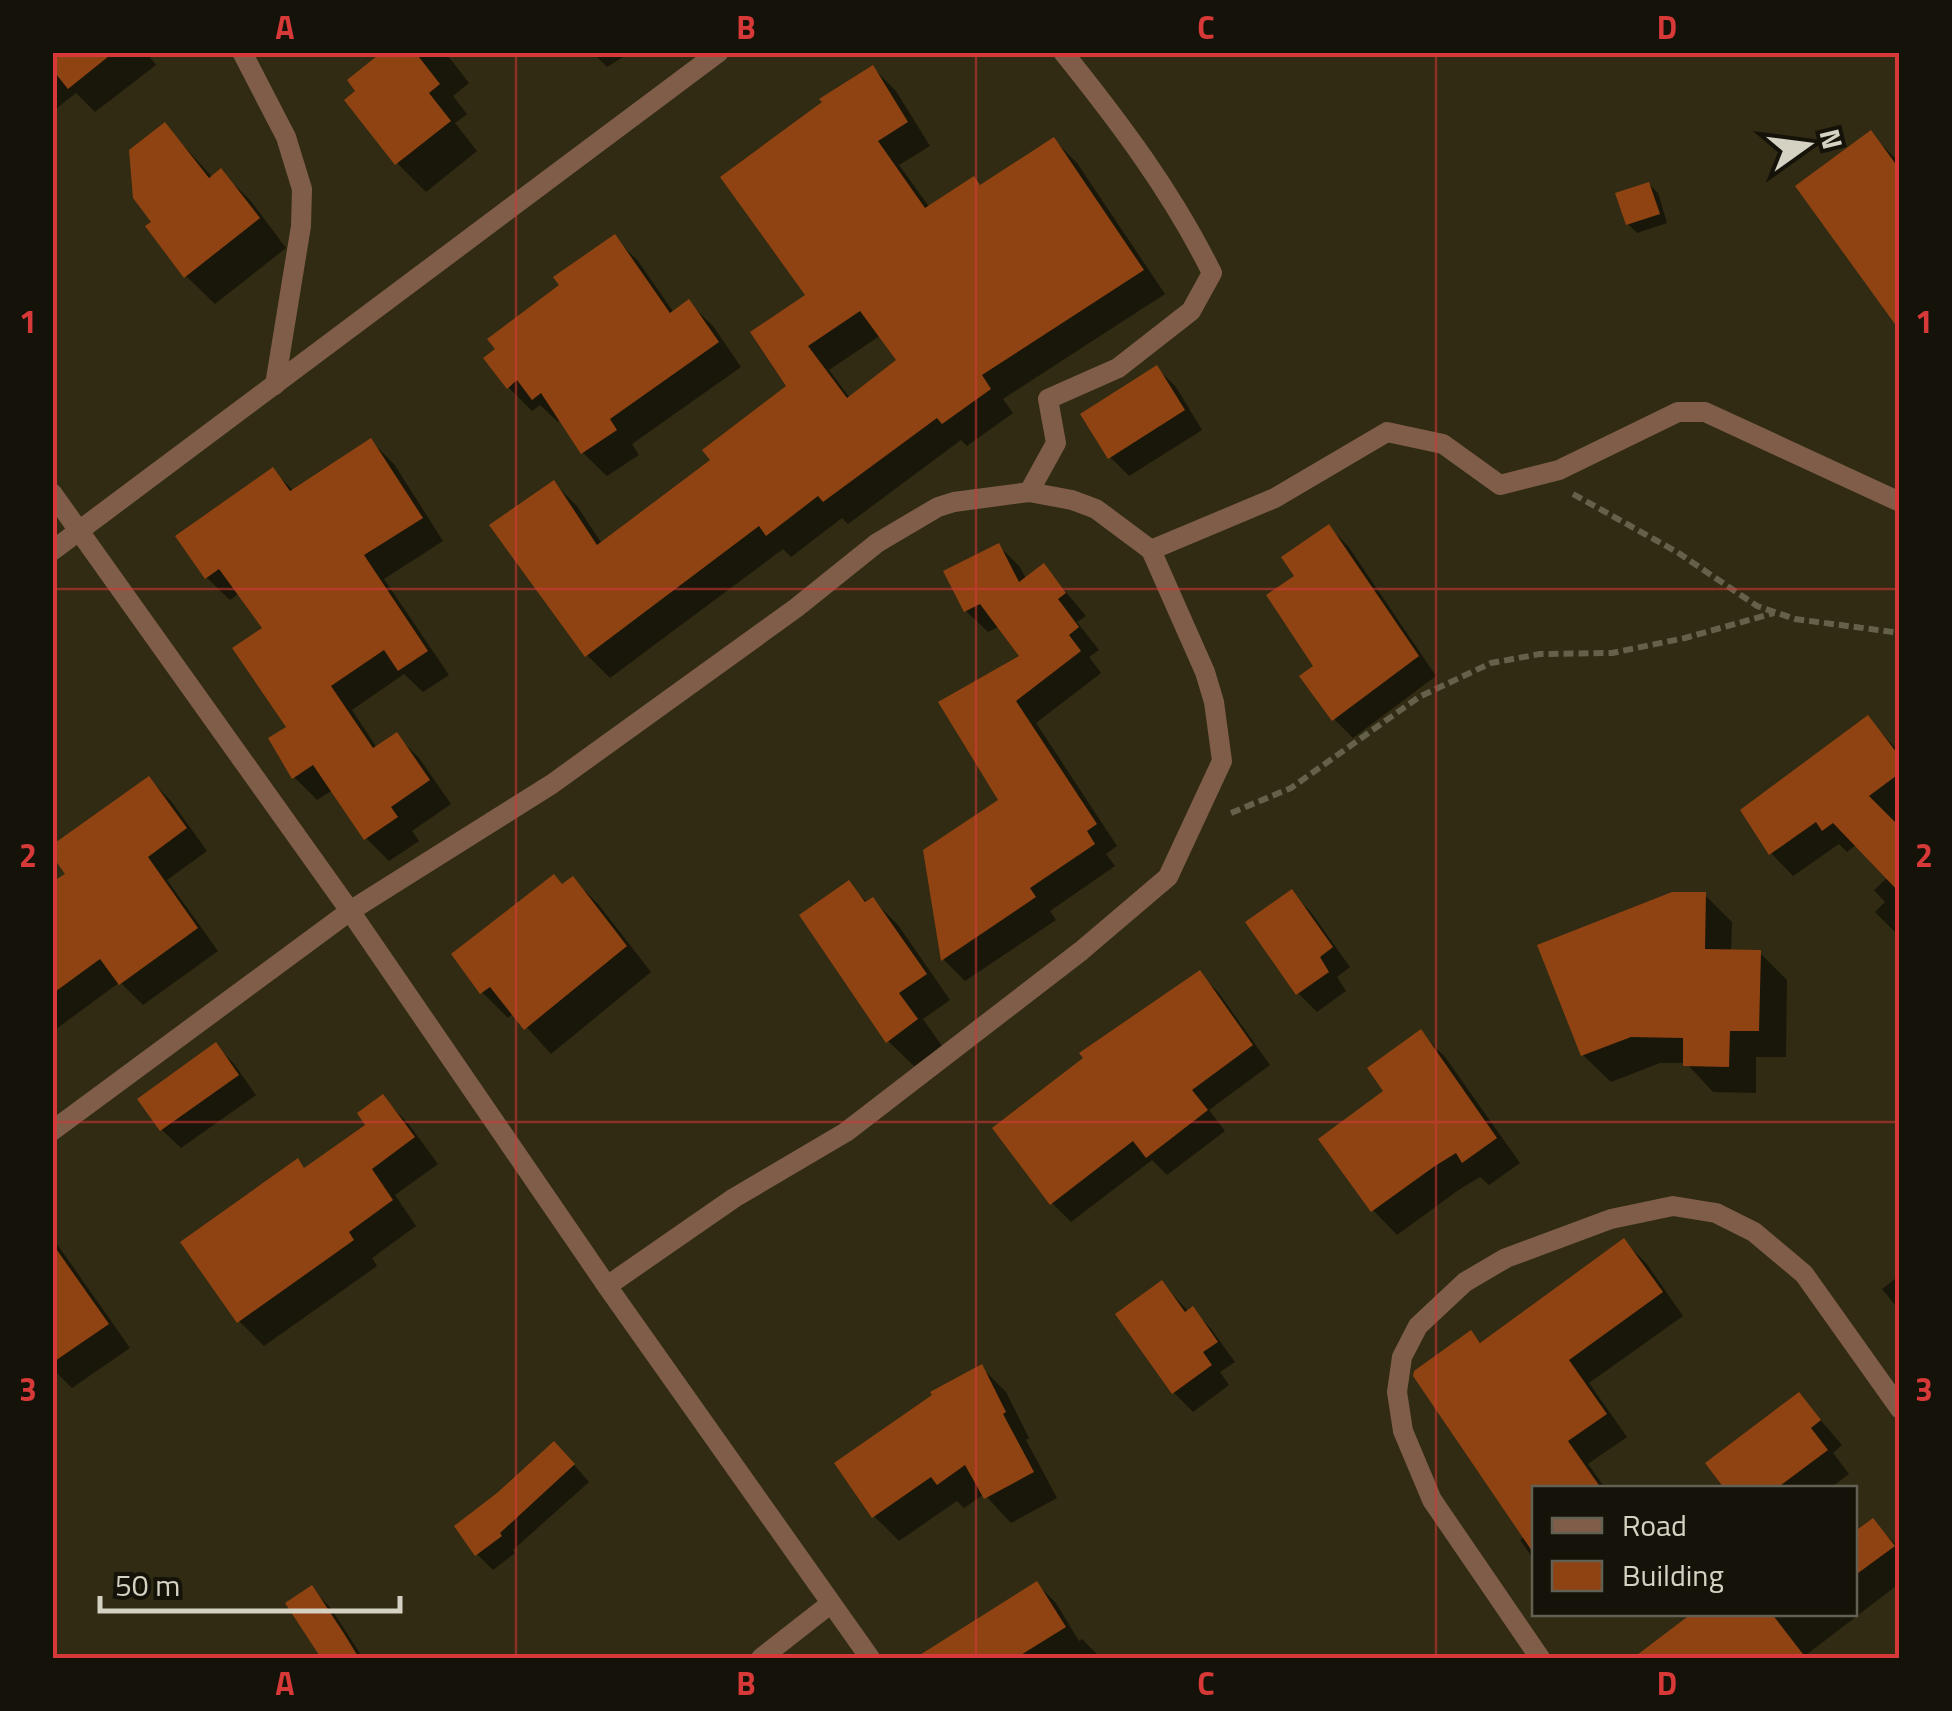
<svg xmlns="http://www.w3.org/2000/svg" width="1952" height="1711" font-family="'Titillium Web',sans-serif">
	<style>
		.shadow { fill: #0007; fill-rule: evenodd }
		.building { fill: #904312; fill-rule: evenodd }
		.lines { fill: none; stroke-linecap: round; stroke-linejoin: round }
		.path { stroke: #65604a; stroke-width: 6; stroke-dasharray: 10 5; stroke-linecap: butt }
		.street { stroke: #7f5d49; stroke-width: 20 }
		.grid { fill: none; stroke: #d63938; stroke-width: 2.5; stroke-opacity: 0.55 }
		.neatline { fill: none; stroke: #d63938; stroke-width: 4 }
		.grid-label { font-size: 32px; text-anchor: middle; font-weight: bold; fill: #d63938 }
	</style>
	<rect width="100%" height="100%" fill="#302b12"/>
	<g class="shadow">
		<path d="M52,52H146L156,65L95,112L76,93L52,112Z"/>
		<path d="M371,52H445L469,83L453,96L467,114L455,123L477,151L426,192L397,163L359,92L377,60Z"/>
		<path d="M592,52H631L607,67Z"/>
		<path d="M873,68L896,91L930,146L899,165L930,208L974,179L982,187L1054,140L1077,163L1165,294L1003,399L1013,413L967,446L961,440L848,524L842,518L791,557L783,549L610,678L587,655L554,483L577,506L602,544L713,461L789,387L809,296ZM881,335L899,361L850,398L829,370Z"/>
		<path d="M165,125L213,178L221,172L250,200L286,248L215,304L186,276L155,222Z"/>
		<path d="M1871,134L1900,163V327Z"/>
		<path d="M1649,184L1658,193L1667,223L1637,233L1628,224Z"/>
		<path d="M614,237L638,261L674,313L689,303L713,326L741,367L632,444L639,455L607,476L583,453L561,420L558,422L540,405L532,411L509,388L562,286Z"/>
		<path d="M1157,368L1176,387L1202,430L1129,476L1110,457Z"/>
		<path d="M371,441L394,464L443,541L384,579L449,675L423,692L404,674L352,710L377,748L396,735L419,758L451,804L412,831L419,841L389,861L366,838L333,790L317,800L294,777L271,739L289,728L265,629L239,593L230,600L207,578L179,537L272,470L294,491Z"/>
		<path d="M1329,527L1348,546L1436,676L1353,738L1334,719L1317,666L1297,577Z"/>
		<path d="M999,546L1020,567L1026,579L1044,566L1086,616L1077,622L1099,650L1089,657L1101,673L1036,723L1117,846L1106,854L1115,866L1050,911L1056,920L965,981L944,960L925,851L1001,800L1023,657L1000,626L988,632L966,611Z"/>
		<path d="M1868,718L1900,753V937L1875,912L1885,902L1874,890L1888,877L1857,844L1847,852L1839,844L1793,876L1771,853Z"/>
		<path d="M149,779L171,801L207,851L167,880L218,951L143,1005L120,982L52,1032V885L69,874Z"/>
		<path d="M573,879L598,904L651,972L551,1054L514,1013L508,1018L482,992L562,887Z"/>
		<path d="M848,883L868,903L873,900L898,925L950,1000L923,1019L942,1046L914,1066L888,1041Z"/>
		<path d="M1291,892L1310,911L1350,967L1337,977L1346,991L1317,1012L1298,993Z"/>
		<path d="M1705,895L1732,922L1731,952L1760,953L1787,980L1786,1057H1756V1093L1713,1092L1686,1063H1660L1611,1082L1583,1055Z"/>
		<path d="M1199,973L1218,992L1270,1065L1209,1110L1225,1131L1167,1175L1152,1160L1071,1222L1052,1203Z"/>
		<path d="M1421,1033L1445,1057L1520,1163L1489,1185L1480,1177L1460,1189L1397,1235L1373,1210L1386,1092Z"/>
		<path d="M216,1045L234,1064L256,1095L181,1148L162,1130L141,1099Z"/>
		<path d="M382,1097L407,1122L438,1164L395,1195L416,1226L372,1258L377,1266L264,1346L239,1321L305,1170L369,1126Z"/>
		<path d="M52,1237L130,1348L72,1388L57,1373L52,1377Z"/>
		<path d="M1624,1241L1646,1263L1683,1316L1589,1383L1627,1437L1588,1464L1605,1488H1534V1560L1520,1540L1525,1536L1471,1333L1482,1344Z"/>
		<path d="M1900,1275V1311L1882,1289Z"/>
		<path d="M1162,1283L1189,1312L1193,1310L1211,1329L1235,1362L1220,1372L1229,1385L1193,1412L1174,1393L1118,1315Z"/>
		<path d="M981,1367L1006,1392L1029,1438L1026,1440L1057,1498L1011,1523L984,1494L964,1508L957,1501L899,1541L874,1516Z"/>
		<path d="M1799,1395L1842,1445L1833,1453L1849,1474L1830,1488H1727L1709,1464Z"/>
		<path d="M570,1460L589,1482L513,1550L515,1553L493,1570L477,1554Z"/>
		<path d="M1873,1521L1900,1549V1583L1806,1655L1809,1658H1637L1695,1614H1854V1535Z"/>
		<path d="M1037,1584L1056,1603L1079,1641L1082,1639L1101,1658H956L945,1642Z"/>
		<path d="M311,1588L330,1607L363,1658H324L288,1604Z"/>
	</g>
	<g class="building">
		<path d="M52,52H114L68,89L52,69Z"/>
		<path d="M382,52H415L440,84L429,93L451,121L395,165L344,100L355,91L347,80Z"/>
		<path d="M873,65L908,122L878,141L925,208L974,176L980,185L1054,137L1144,270L982,375L991,389L942,424L937,418L823,502L818,496L766,536L759,526L585,657L489,525L554,480L597,545L710,460L702,450L786,386L750,332L805,295L720,177L822,102L819,99ZM860,311L896,360L847,398L808,346Z"/>
		<path d="M165,122L209,178L221,168L260,218L184,278L145,226L151,222L133,198L129,150Z"/>
		<path d="M1871,130L1900,170V331L1795,186Z"/>
		<path d="M1649,182L1660,214L1626,225L1615,193Z"/>
		<path d="M615,234L670,313L689,299L719,342L610,419L617,430L581,454L541,393L532,400L517,380L507,389L483,358L495,349L487,339L559,285L553,277Z"/>
		<path d="M1157,365L1185,410L1108,459L1080,414Z"/>
		<path d="M371,438L423,518L364,555L428,651L398,671L384,650L331,686L373,748L397,732L430,780L391,807L398,817L364,840L313,765L292,779L268,738L286,727L232,648L262,628L219,569L205,579L175,536L273,467L290,491Z"/>
		<path d="M1329,524L1419,656L1332,721L1299,676L1313,666L1266,595L1294,576L1281,557Z"/>
		<path d="M999,543L1019,582L1044,563L1066,593L1058,599L1079,627L1069,635L1081,651L1016,701L1097,824L1087,831L1095,844L1030,888L1036,897L941,961L923,850L998,800L938,702L1019,656L980,604L964,612L943,571Z"/>
		<path d="M1868,715L1900,757V773L1869,796L1900,827V893L1833,823L1822,831L1816,822L1769,855L1740,810Z"/>
		<path d="M149,776L187,828L148,857L198,928L119,985L100,959L52,994V882L65,874L52,856V845Z"/>
		<path d="M554,874L562,884L573,876L627,946L524,1030L490,987L480,994L451,954Z"/>
		<path d="M849,880L865,902L873,897L927,974L899,993L918,1019L886,1043L799,915Z"/>
		<path d="M1292,889L1333,947L1320,957L1329,972L1296,995L1245,922Z"/>
		<path d="M1672,892H1706L1705,949L1761,950L1759,1031H1730L1729,1067L1683,1066V1038L1631,1037L1581,1056L1537,945Z"/>
		<path d="M1200,970L1253,1045L1192,1090L1208,1110L1146,1158L1133,1141L1050,1205L992,1128L1083,1058L1079,1053Z"/>
		<path d="M1421,1029L1497,1138L1462,1163L1456,1153L1435,1166L1371,1212L1318,1139L1383,1091L1367,1068Z"/>
		<path d="M216,1042L239,1075L160,1131L137,1099Z"/>
		<path d="M383,1094L415,1137L372,1169L393,1200L349,1232L354,1240L237,1323L180,1242L298,1158L304,1168L365,1125L357,1113Z"/>
		<path d="M1624,1238L1663,1292L1569,1360L1607,1414L1568,1441L1601,1488H1534V1554L1413,1376L1414,1371L1471,1330L1480,1343Z"/>
		<path d="M52,1243L109,1324L52,1363Z"/>
		<path d="M1162,1280L1185,1312L1193,1306L1218,1342L1203,1352L1212,1365L1172,1394L1115,1314Z"/>
		<path d="M982,1364L1006,1412L1003,1414L1034,1472L984,1499L965,1465L937,1485L931,1477L872,1518L834,1463L932,1395L930,1392Z"/>
		<path d="M1799,1392L1821,1420L1811,1428L1828,1450L1777,1488H1724L1705,1463Z"/>
		<path d="M554,1441L575,1464L500,1533L502,1536L475,1556L454,1526L497,1493Z"/>
		<path d="M1873,1518L1895,1546L1854,1576V1532Z"/>
		<path d="M1037,1581L1066,1627L1016,1658H915Z"/>
		<path d="M312,1585L343,1632L359,1658H321L285,1603Z"/>
		<path d="M1691,1614H1772L1806,1658H1633Z"/>
	</g>
	<g class="lines">
		<g class="path">
			<path d="M1573,494L1677,552L1757,606L1795,619L1900,633"/>
			<path d="M1231,813L1291,788L1419,697L1491,663L1540,654L1612,653L1685,638L1774,613"/>
		</g>
		<g class="street">
			<path d="M242,52L286,137L302,189L301,226L275,385"/>
			<path d="M1029,492L1056,443L1048,399L1118,368L1191,311L1212,273C1172,192 1120,123 1063,52"/>
			<path d="M52,493L350,911L607,1286L870,1658"/>
			<path d="M52,551L719,52"/>
			<path d="M52,1131L350,911L552,784L796,608L877,543L938,507L954,502L1029,492L1072,500L1096,509L1151,550L1275,498L1387,432L1443,444L1500,485L1559,470L1678,412H1705L1900,502"/>
			<path d="M607,1286L734,1198L846,1132L1081,951L1168,877L1222,761L1214,702L1205,672L1151,550"/>
			<path d="M761,1658L830,1604"/>
			<path d="M1540,1658L1432,1500L1403,1431L1397,1392L1402,1357L1418,1326L1465,1282L1506,1258L1611,1219L1673,1206L1716,1213L1754,1232L1804,1274L1900,1409"/>
		</g>
	</g>
	<path class="grid" d="M516,52V1658M976,52V1658M1436,52V1658M52,589H1900M52,1122H1900"/>
	<rect width="1952" height="1711" fill="none" stroke="#151309" stroke-width="110"/>
	<rect x="1532" y="1486" width="325" height="130" fill="#151309" stroke="#625f53" stroke-width="2.5"/>
	<rect x="1552" y="1518" width="50" height="15" fill="#7f5d49" stroke="#625f53" stroke-width="2.5"/>
	<text x="1622" y="1536" font-size="30" fill="#d5d2c3">Road</text>
	<rect x="1552" y="1561" width="50" height="30" fill="#904312" stroke="#625f53" stroke-width="2.5"/>
	<text x="1622" y="1586" font-size="30" fill="#d5d2c3">Building</text>
	<g transform="translate(1807 145) rotate(76)" stroke="#151309" stroke-width="8" paint-order="stroke">
	<path d="M0-8L18 38L0 25L-18 38Z" fill="#d5d2c3"/>
	<text y="-15" font-size="28" font-weight="bold" text-anchor="middle" fill="#d5d2c3">N</text>
	</g>
	<path d="M100 1596v15h300v-15" fill="none" stroke="#d5d2c3" stroke-width="5"/>
	<text x="115" y="1596" font-size="30" fill="#d5d2c3" stroke="#151309" stroke-width="8" paint-order="stroke">50 m</text>
	<rect x="55" y="55" width="1842" height="1601" class="neatline"/>
	<g class="grid-label">
		<text x="285" y="39">A</text>
		<text x="746" y="39">B</text>
		<text x="1206" y="39">C</text>
		<text x="1667" y="39">D</text>
		<text x="28" y="333">1</text>
		<text x="1924" y="333">1</text>
		<text x="28" y="867">2</text>
		<text x="1924" y="867">2</text>
		<text x="28" y="1401">3</text>
		<text x="1924" y="1401">3</text>
		<text x="285" y="1695">A</text>
		<text x="746" y="1695">B</text>
		<text x="1206" y="1695">C</text>
		<text x="1667" y="1695">D</text>
	</g>
</svg>
